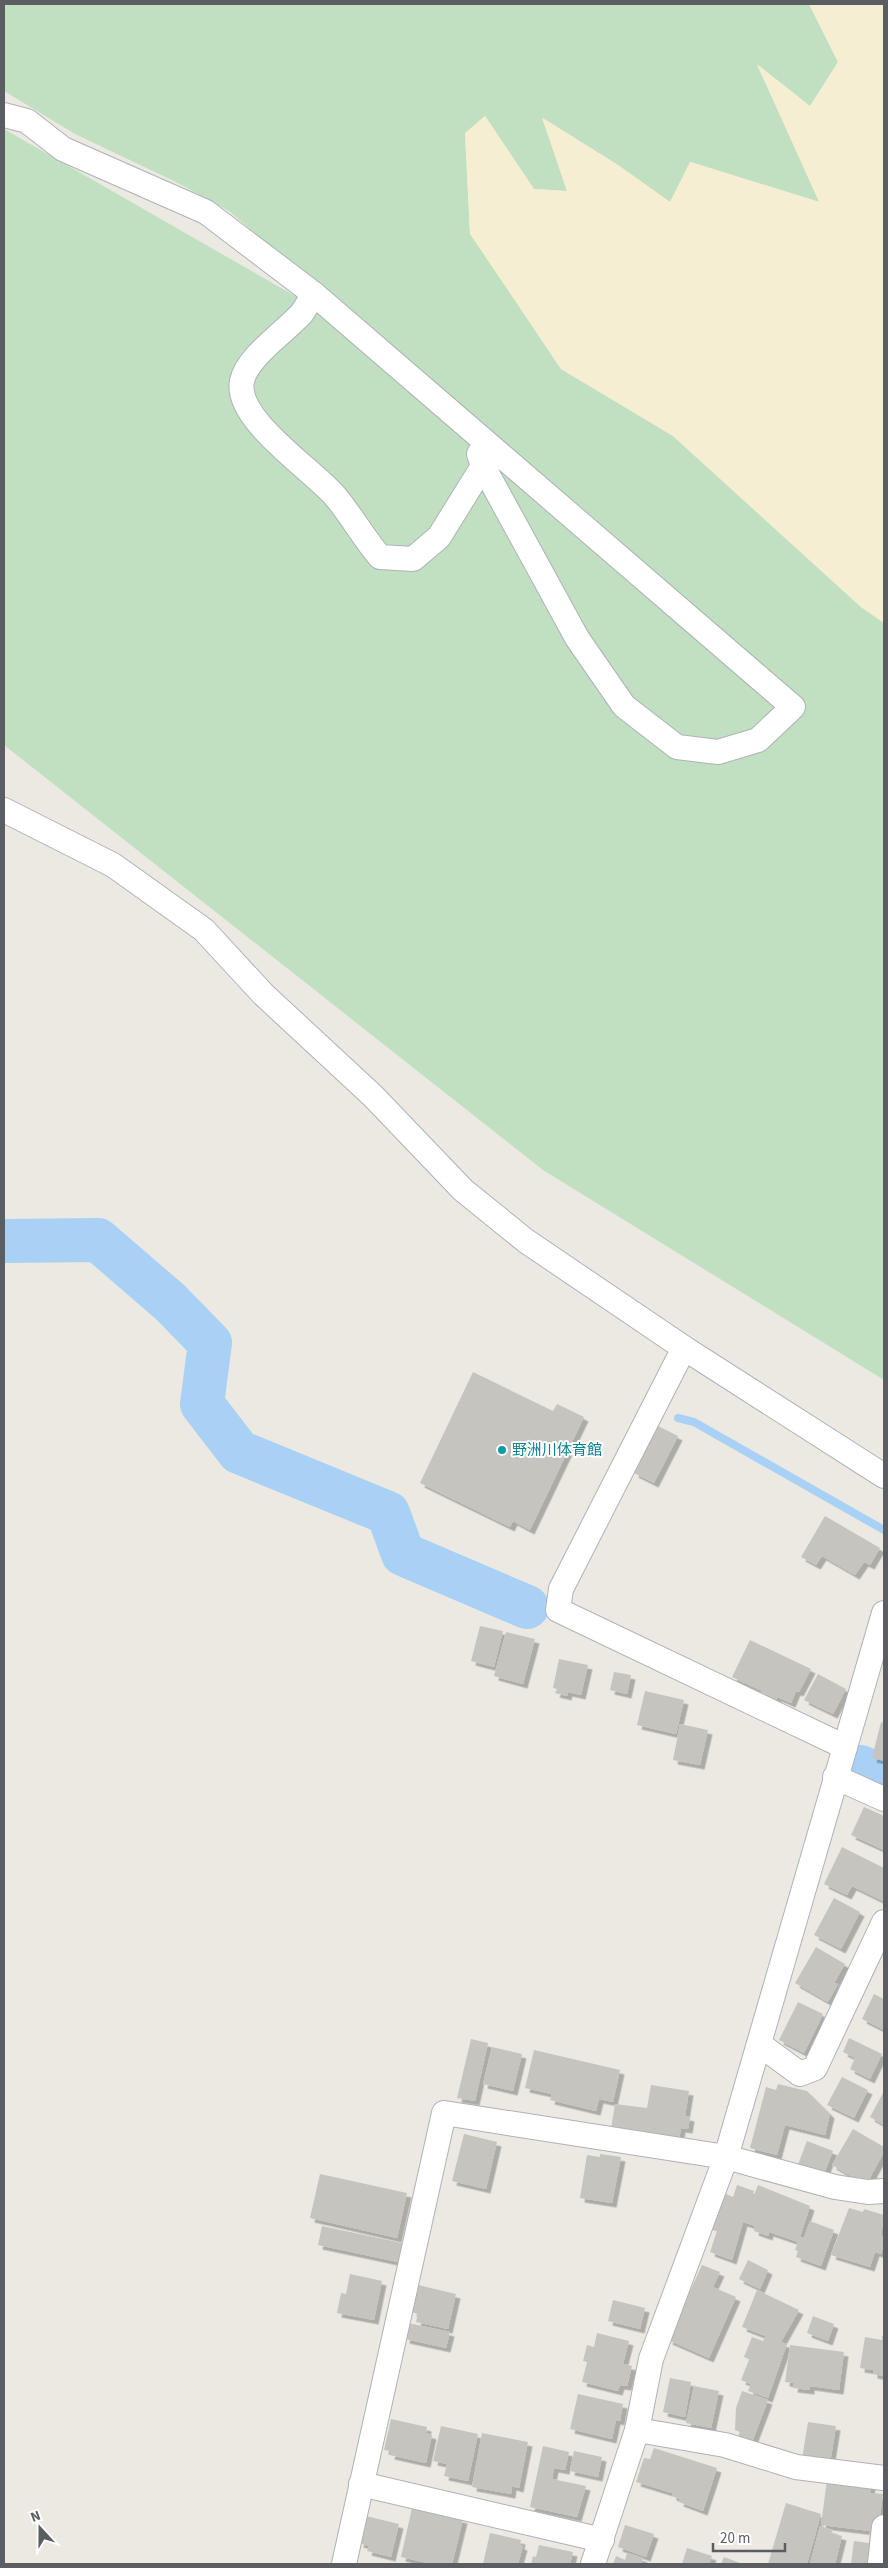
<svg xmlns="http://www.w3.org/2000/svg" width="888" height="2568" font-family="'Source Sans 3','Noto Sans JP',sans-serif">
	<style>
		.green { fill: #c0e0c1 }
		.sand { fill: #f5eed2 }
		.lines { fill: none; stroke-linecap: round; stroke-linejoin: round }
		.stream { stroke: #a8d1f5; stroke-width: 8 }
		.river { stroke: #a8d1f5; stroke-width: 44 }
		.building { fill: #c6c4be; filter: url(#shadow) }
		.minor-casing { stroke: #afb2b6; stroke-width: 26 }
		.minor { stroke: #fff; stroke-width: 24 }
		.culture-dot { fill: #0f9aa8; stroke: #fff; stroke-width: 2 }
		.labels { text-anchor: middle; dominant-baseline: central; stroke-width: 4; stroke-linejoin: round; paint-order: stroke }
		.culture-label { font-size: 15px; fill: #0d838f; stroke: #fff; text-anchor: start }
	</style>
	<defs>
		<filter id="shadow"><feDropShadow dx="4.5" dy="4.5" stdDeviation="0" flood-color="#0004"/></filter>
	</defs>
	<rect width="100%" height="100%" fill="#ebe9e2"/>
	<path class="green" d="M4,4H809L838,62L810,106L757,65L820,202L691,162L670,202L618,165L543,118L567,191L534,189L485,116L465,134L470,233L561,369L673,436L861,607L884,623V1380L543,1170L4,745V129L295,296L805,704L415,367L229,211L174,181L75,134L4,91Z"/>
	<path class="sand" d="M809,4H884V623L861,607L673,436L561,369L470,234L465,133L485,116L534,189L567,191L542,118L618,165L670,202L690,162L819,202L757,64L810,106L838,62Z"/>
	<g class="lines">
		<path class="stream" d="M678,1418L694,1422L884,1530"/>
		<g class="river">
			<path d="M4,1241L98,1240L170,1302L210,1343L202,1404L239,1452L388,1513L403,1554L527,1607"/>
			<path d="M861,1767L884,1778"/>
		</g>
	</g>
	<g class="building">
		<path d="M473,1372L553,1411L557,1404L584,1417L530,1530L513,1521L510,1527L420,1483Z"/>
		<path d="M658,1426L678,1436L654,1483L634,1473Z"/>
		<path d="M825,1516L880,1548L870,1565L864,1562L855,1575L822,1556L816,1565L801,1557Z"/>
		<path d="M480,1626L503,1631L494,1667L471,1661Z"/>
		<path d="M506,1632L535,1639L523,1684L494,1676Z"/>
		<path d="M750,1640L811,1669L799,1692L796,1691L791,1703L777,1697L775,1703L759,1695L762,1691L732,1677Z"/>
		<path d="M559,1659L588,1665L581,1695L568,1692L567,1696L555,1693L557,1689L553,1688Z"/>
		<path d="M614,1672L631,1675L627,1694L610,1690Z"/>
		<path d="M818,1674L846,1689L833,1714L804,1700Z"/>
		<path d="M645,1691L684,1700L676,1734L637,1725Z"/>
		<path d="M881,1722L884,1723V1761L872,1758Z"/>
		<path d="M680,1724L708,1730L700,1765L673,1760Z"/>
		<path d="M864,1807L884,1816V1850L851,1835Z"/>
		<path d="M842,1847L884,1868L883,1901L852,1886L847,1895L824,1884Z"/>
		<path d="M834,1898L860,1912L841,1949L814,1935Z"/>
		<path d="M816,1947L845,1964L834,1983L838,1984L828,2002L795,1983Z"/>
		<path d="M874,1994L884,1999V2030L862,2019Z"/>
		<path d="M798,2002L823,2014L804,2053L779,2040Z"/>
		<path d="M849,2038L882,2054L870,2079L850,2069L855,2058L843,2052Z"/>
		<path d="M471,2039L488,2043L475,2101L457,2098Z"/>
		<path d="M492,2047L522,2054L513,2091L483,2084Z"/>
		<path d="M534,2050L620,2070L613,2102L599,2099L596,2111L550,2100L552,2094L525,2088Z"/>
		<path d="M842,2077L868,2090L854,2118L827,2105Z"/>
		<path d="M778,2084L807,2091L830,2114L825,2135L785,2125L777,2155L750,2148L766,2087L776,2090Z"/>
		<path d="M651,2085L689,2091L685,2116L690,2117L688,2129L681,2128L679,2140L611,2129L615,2104L647,2108Z"/>
		<path d="M884,2091V2125L870,2117Z"/>
		<path d="M853,2129L884,2147V2152L866,2185L832,2165Z"/>
		<path d="M464,2134L497,2142L486,2189L452,2181Z"/>
		<path d="M807,2141L833,2151L823,2176L797,2167Z"/>
		<path d="M600,2154L621,2157L612,2203L580,2198L587,2155L600,2157Z"/>
		<path d="M320,2174L407,2193L397,2238L310,2218Z"/>
		<path d="M737,2185L754,2191L749,2208L758,2185L810,2206L800,2237L804,2238L810,2221L834,2230L821,2266L796,2257L798,2251L795,2250L798,2242L769,2232L768,2236L754,2231L755,2226L743,2222L732,2260L710,2252L717,2231L712,2230L724,2193L733,2197Z"/>
		<path d="M849,2208L863,2212L864,2209L884,2215L881,2236L884,2237V2244L881,2254L875,2252L870,2267L831,2255Z"/>
		<path d="M322,2226L402,2243L398,2262L318,2245Z"/>
		<path d="M748,2260L768,2270L760,2289L739,2279Z"/>
		<path d="M702,2265L720,2272L713,2287L736,2297L709,2358L668,2340Z"/>
		<path d="M350,2274L382,2281L374,2320L337,2313L341,2293L346,2294Z"/>
		<path d="M418,2285L456,2294L448,2329L416,2322L418,2314L412,2312Z"/>
		<path d="M757,2290L799,2310L781,2342L787,2344L768,2398L748,2391L751,2384L741,2380L749,2360L760,2363L756,2362L760,2351L755,2362L744,2357L752,2337L763,2341L765,2337L778,2341L742,2327Z"/>
		<path d="M613,2300L645,2308L640,2329L608,2321Z"/>
		<path d="M813,2316L834,2324L828,2341L807,2333Z"/>
		<path d="M408,2323L450,2332L446,2348L405,2339Z"/>
		<path d="M597,2333L629,2341L623,2364L632,2366L627,2386L620,2385L618,2391L582,2382L587,2362L583,2361L587,2345L594,2347Z"/>
		<path d="M882,2336H884V2376L873,2374V2370L860,2368L865,2337L882,2340Z"/>
		<path d="M790,2345L844,2352L839,2390L810,2386V2390L793,2388L794,2383L785,2382Z"/>
		<path d="M670,2378L691,2382L685,2417L663,2412Z"/>
		<path d="M694,2386L719,2391L711,2428L686,2423Z"/>
		<path d="M742,2391L768,2400L751,2445L737,2440L740,2432L735,2430L736,2408Z"/>
		<path d="M578,2394L623,2404L620,2421L616,2420L612,2439L570,2429Z"/>
		<path d="M391,2419L427,2427L426,2433L432,2435L426,2463L390,2455L391,2451L384,2450Z"/>
		<path d="M808,2422L836,2426L830,2463L802,2459Z"/>
		<path d="M441,2426L478,2434L468,2481L444,2476L447,2464L433,2461Z"/>
		<path d="M482,2433L528,2442L519,2488L512,2486L511,2494L472,2487Z"/>
		<path d="M543,2446L569,2452L565,2470L554,2468L552,2479L586,2486L577,2517L530,2507Z"/>
		<path d="M654,2448L717,2468L703,2511L679,2502L680,2499L672,2496V2493L636,2482L644,2458L650,2459Z"/>
		<path d="M574,2451L602,2457L598,2477L570,2471Z"/>
		<path d="M827,2480L871,2484L870,2493L883,2494L873,2564H851L854,2541L869,2543L870,2531L821,2525Z"/>
		<path d="M786,2503L821,2514L807,2564H768Z"/>
		<path d="M412,2508L463,2519L452,2564H432L401,2557Z"/>
		<path d="M366,2516L399,2524L391,2557L367,2551L369,2546L359,2543Z"/>
		<path d="M625,2525L654,2534L646,2557L618,2547Z"/>
		<path d="M820,2526L833,2530L831,2533L842,2536L835,2564H810Z"/>
		<path d="M490,2533L521,2540L520,2545L523,2546L518,2564H483Z"/>
		<path d="M539,2545L573,2552L570,2564H531L533,2556L536,2557Z"/>
		<path d="M687,2548L712,2556L709,2564H682Z"/>
		<path d="M627,2553L643,2558L641,2564H613L616,2556L625,2560Z"/>
		<path d="M724,2557L743,2564H721Z"/>
	</g>
	<g class="lines">
		<g class="minor-casing">
			<g id="minor">
				<path d="M4,115L27,121L63,149L206,212L314,294L793,707L758,740L718,752L677,747L624,706L577,638L483,466"/>
				<path d="M314,294C310,300 306,307 302,313C285,332 247,357 242,381C234,419 312,469 335,496C351,515 363,537 380,557L413,559L439,537L483,466L479,454"/>
				<path d="M4,810L113,865L204,930L263,994L373,1096L463,1190L526,1241L684,1348L884,1476"/>
				<path d="M684,1348L561,1589L558,1610L845,1747"/>
				<path d="M835,1777L884,1799"/>
				<path d="M759,2044L800,2074L815,2068L884,1922"/>
				<path d="M637,2430L725,2445L796,2467L884,2478"/>
				<path d="M361,2484L602,2540"/>
				<path d="M344,2564L444,2113L726,2157L835,2187L868,2192L884,2191"/>
				<path d="M593,2564L637,2430L651,2359L726,2157L884,1613"/>
				<path d="M880,2564L884,2527"/>
			</g>
		</g>
		<use href="#minor" class="minor"/>
	</g>
	<circle class="culture-dot" cx="502" cy="1450" r="5"/>
	<g class="labels">
		<g class="culture-label">
			<text x="512" y="1450">野洲川体育館</text>
		</g>
	</g>
	<rect width="888" height="2568" fill="none" stroke="#5a5d61" stroke-width="10"/>
	<g transform="translate(40 2528) rotate(339)" stroke="#ffffff" stroke-width="4" paint-order="stroke">
	<path d="M0-4L9 19L0 12L-9 19Z" fill="#5a5d61"/>
	<text y="-8" font-size="14" font-weight="bold" text-anchor="middle" fill="#5a5d61">N</text>
	</g>
	<path d="M713 2543v8h72v-8" fill="none" stroke="#5a5d61" stroke-width="2.5"/>
	<text x="720" y="2543" font-size="15" fill="#5a5d61" stroke="#ffffff" stroke-width="4" paint-order="stroke">20 m</text>
</svg>
